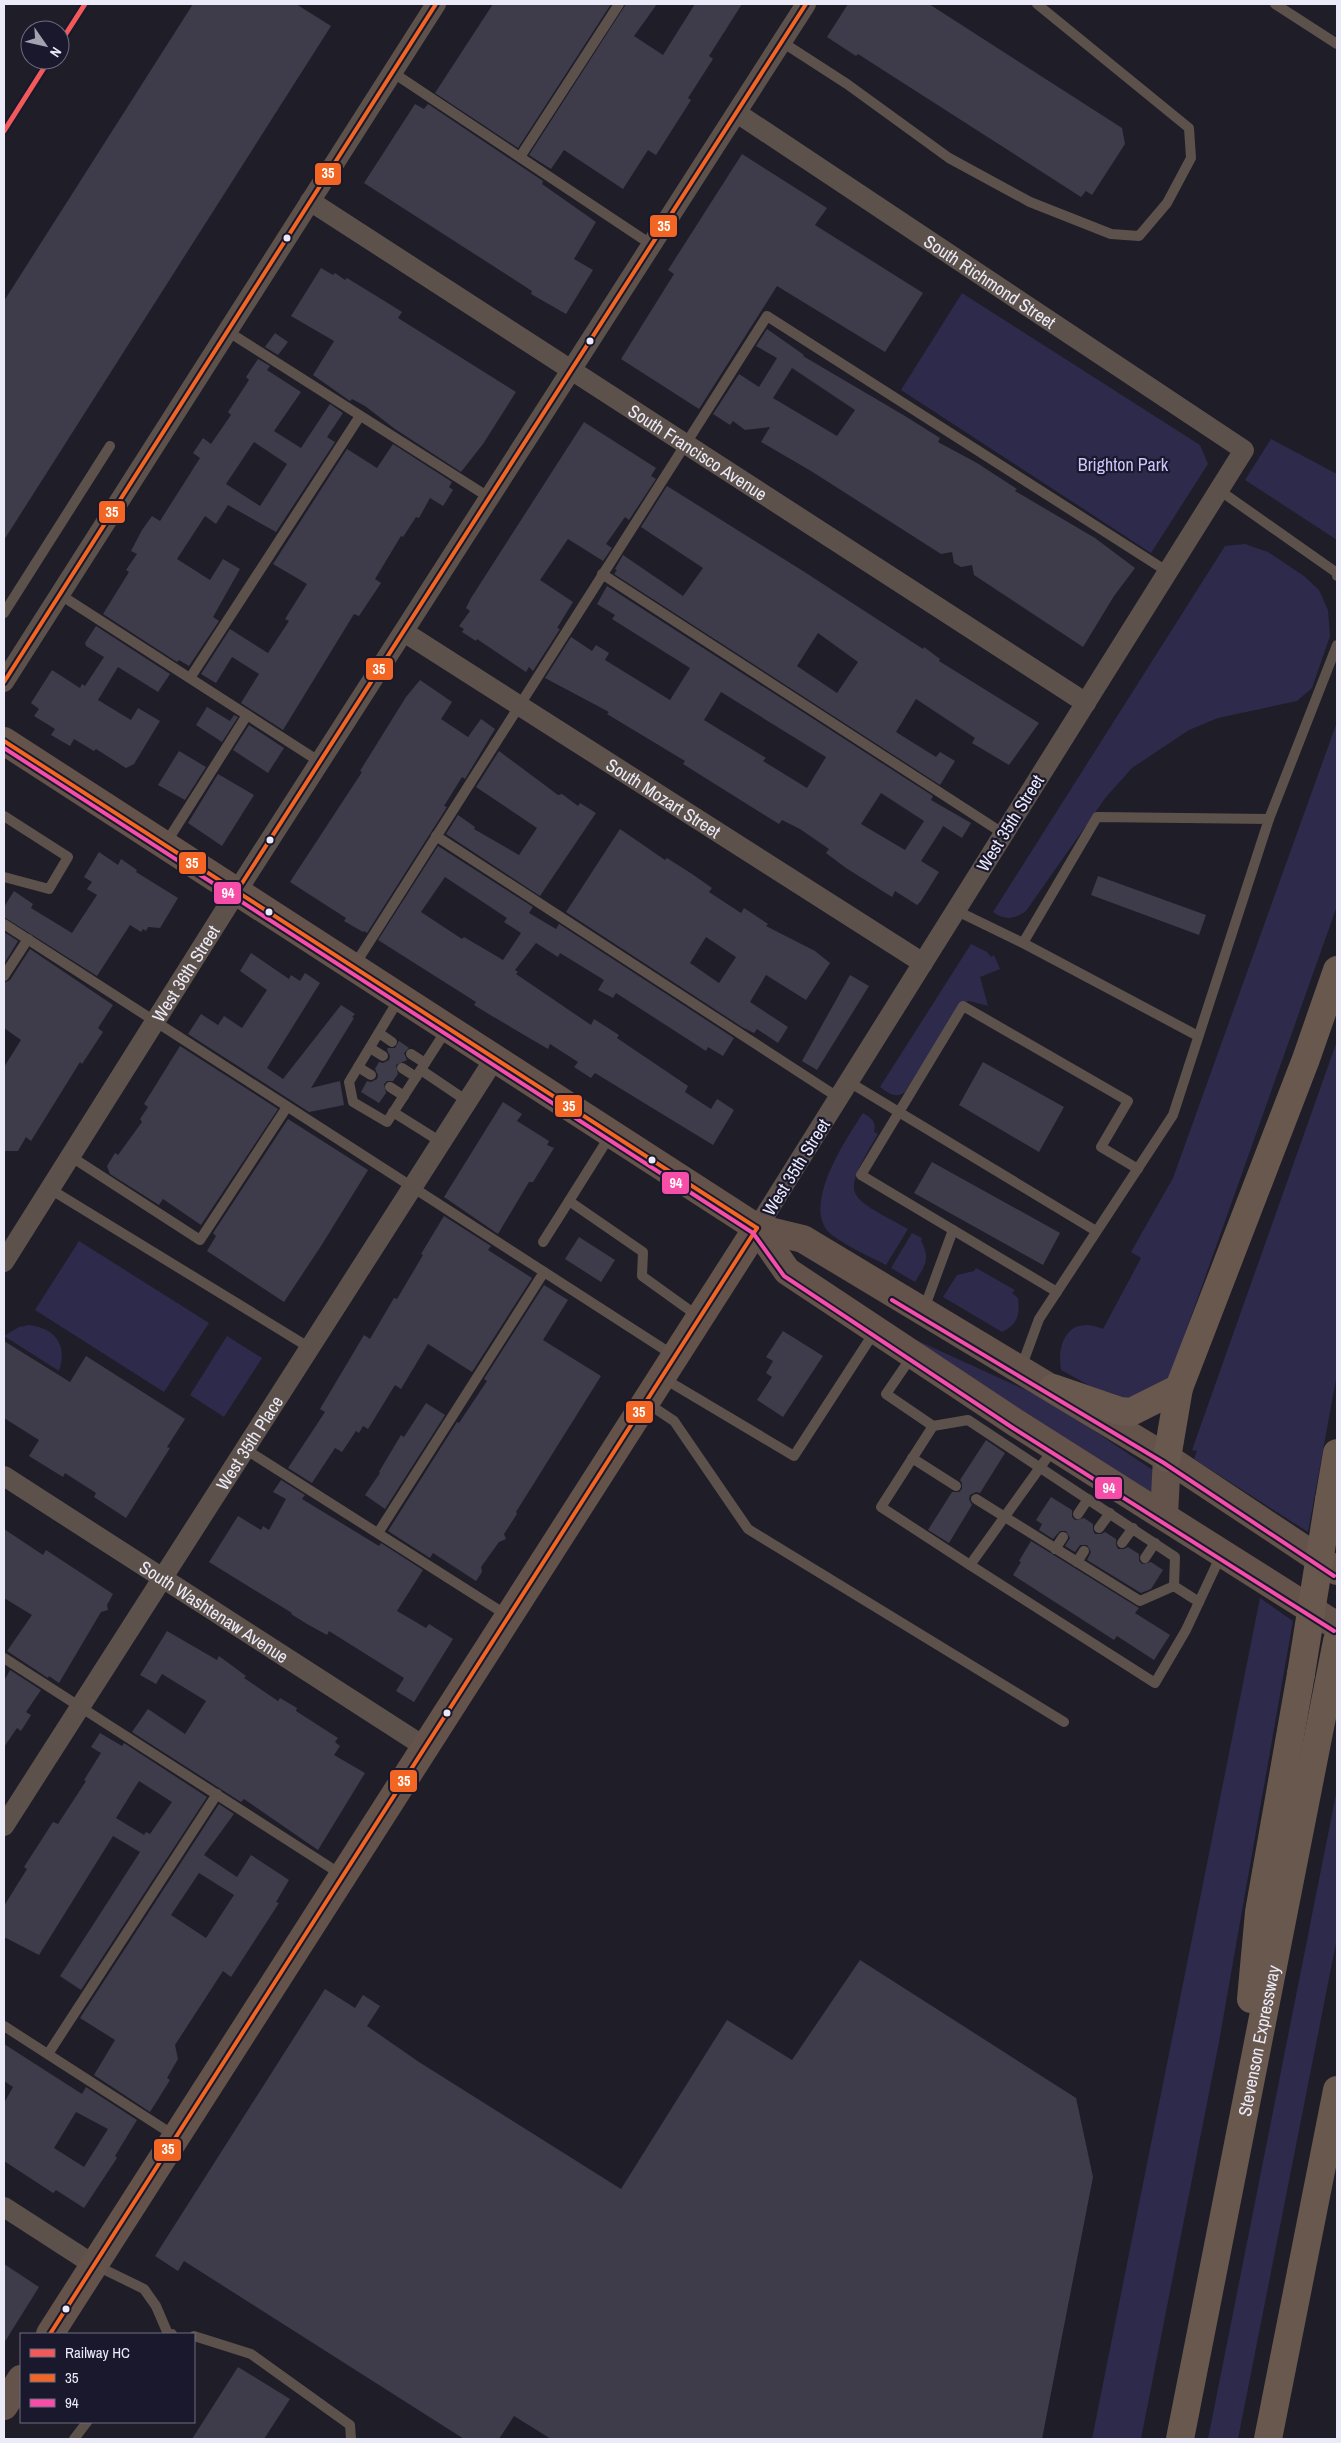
<svg xmlns="http://www.w3.org/2000/svg" width="1341" height="2443" font-family="'Archivo Narrow',sans-serif">
	<style>
		.green { fill: #2e2a4b }
		.building { fill: #3e3c4a; fill-rule: evenodd }
		.lines { fill: none; stroke-linecap: round; stroke-linejoin: round }
		.lane { stroke: #5d524b; stroke-width: 10 }
		.street { stroke: #5d524b; stroke-width: 20 }
		.secondary { stroke: #63534a; stroke-width: 28 }
		.highway { stroke: #69584d; stroke-width: 28 }
		.highway-bridge { stroke: #69584d; stroke-width: 28 }
		.bus-1-casing { stroke: #1a182d; stroke-width: 8 }
		.bus-2-casing { stroke: #1a182d; stroke-width: 8 }
		.bus-1 { stroke: #f26522; stroke-width: 4 }
		.bus-2 { stroke: #f54da8; stroke-width: 4 }
		.rail-1-casing { stroke: #1a182d; stroke-width: 9 }
		.rail-1 { stroke: #f35959; stroke-width: 5 }
		.bus-dot { fill: #ebeaf9; stroke: #1a182d; stroke-width: 2 }
		.labels { text-anchor: middle; dominant-baseline: central; stroke-width: 4.5; stroke-linejoin: round; paint-order: stroke }
		.street-label { font-size: 18px; fill: #ebeaf9; stroke: #1a182d }
		.park-label { font-size: 18px; fill: #cbc7fd; stroke: #1a182d }
		.line-badge { stroke: #1a182d; stroke-width: 2 }
		.badge-label { font-size: 14px; text-anchor: middle; font-weight: bold; fill: #fff }
	</style>
	<rect width="100%" height="100%" fill="#1e1d28"/>
	<g class="green">
		<path d="M962,293L1200,445L1208,464L1151,553L901,390Z"/>
		<path d="M1271,439L1337,474V540L1245,480Z"/>
		<path d="M1245,544L1268,552L1304,576L1319,590L1328,610L1330,636L1312,688L1297,701L1218,718L1189,730L1132,768L1106,797L1026,911C1014,919 1005,921 993,912L1225,546Z"/>
		<path d="M1337,722V906L1170,1376L1159,1391L1114,1404L1117,1395L1090,1386L1061,1370C1056,1340 1071,1315 1103,1329L1141,1258L1131,1252L1173,1178Z"/>
		<path d="M971,944L987,952L991,957L994,955L1000,969L980,977L988,1006L969,1001L961,1003L905,1092C896,1099 888,1093 880,1087Z"/>
		<path d="M1337,1041V1374L1308,1532L1194,1459L1197,1451L1192,1450Z"/>
		<path d="M863,1113C871,1118 877,1121 874,1132L878,1134C840,1198 845,1194 908,1229L886,1265C869,1256 848,1247 832,1235C799,1209 846,1139 863,1113Z"/>
		<path d="M912,1233L922,1238L921,1241C931,1259 925,1265 915,1282L891,1268Z"/>
		<path d="M79,1241L209,1323L164,1392L35,1310Z"/>
		<path d="M976,1268L1015,1290L1012,1293L1018,1298C1020,1314 1018,1325 1002,1332L943,1297L957,1275L974,1271Z"/>
		<path d="M29,1325C55,1328 68,1345 59,1371L4,1336L19,1327Z"/>
		<path d="M227,1336L262,1358L224,1417L190,1395Z"/>
		<path d="M909,1339H914L1050,1401L1154,1471L1156,1496Z"/>
		<path d="M1260,1598L1293,1621L1219,2042L1141,2439H1092Z"/>
		<path d="M1337,1789V1938L1238,2439H1208Z"/>
	</g>
	<g class="building">
		<path d="M193,4H296L331,26L4,540V301Z"/>
		<path d="M493,4H611L518,148L435,93Z"/>
		<path d="M626,4H657L634,36L663,55L695,4H742L709,56L713,59L688,98L691,100L656,155L648,150L623,189L564,150L551,169L529,155Z"/>
		<path d="M848,4H929L1122,128L1125,144L1092,195L1086,191L1081,197L858,54L856,56L827,37Z"/>
		<path d="M415,104L424,109L428,104L543,181L542,184L596,222L574,259L593,270L566,314L531,294L532,291L364,183Z"/>
		<path d="M742,154L827,208L815,225L923,293L885,352L777,286L699,409L621,359L674,274L668,270Z"/>
		<path d="M321,268L333,275L335,273L345,280L347,278L391,305L402,312L398,318L516,392L483,444L461,472L395,429L365,406L352,399L350,401L313,375L334,341L291,316Z"/>
		<path d="M767,329L804,355L803,356L905,416L940,438L938,442L977,463L1017,489L1015,491L1095,538L1135,568L1114,596L1083,647L974,575L972,565L961,567L954,563L952,552L941,554L811,471L761,442L770,427L745,430L733,421L730,425L713,414L739,374L759,387L777,358L756,346ZM792,368L855,410L837,436L773,398Z"/>
		<path d="M275,333L288,342L278,355L265,347Z"/>
		<path d="M258,359L270,366L267,370L301,392L274,431L301,448L330,404L343,413L327,437L335,442L276,532L228,505L216,524L205,516L177,559L210,580L223,559L240,569L213,617L219,621L189,666L179,660L177,662L103,614L129,572L126,570L137,554L131,551L142,530L152,516L160,521L200,458L193,453L203,438L211,444L231,415L228,412L249,380L246,377ZM254,442L287,464L260,506L226,484Z"/>
		<path d="M584,422L656,468L651,476L656,479L629,520L625,517L606,544L612,548L603,561L568,539L540,580L573,602L557,628L560,629L533,671L529,667L526,672L477,639L476,641L462,632L464,629L459,626L470,611L466,608L471,598Z"/>
		<path d="M393,444L452,482L449,487L453,490L443,506L430,498L419,518L416,517L403,537L401,536L375,579L381,583L359,616L354,614L283,730L241,703L259,674L232,657L216,683L201,674L230,629L268,653L289,621L285,619L307,584L273,564L347,449L377,468Z"/>
		<path d="M667,486L803,571L923,649L924,647L940,659L939,661L1039,723L1009,765L972,743L975,738L916,699L896,732L936,757L940,752L955,761L940,785L614,574L617,570L615,569L623,555L683,596L703,568L641,527ZM818,633L858,662L837,693L797,666Z"/>
		<path d="M607,586L933,796L931,800L971,823L962,838L943,826L941,830L921,861L939,872L921,901L917,905L895,891L892,897L846,868L826,853L829,849L800,829L782,820L779,824L683,764L685,761L607,714L609,712L545,678L571,637L592,651L596,645L609,653L605,660L670,700L690,668L612,619L615,615L597,604ZM721,692L826,757L807,788L763,761L766,758L704,720ZM881,793L924,821L905,850L861,824Z"/>
		<path d="M96,626L170,674L158,692L118,667L98,700L131,720L138,708L160,721L134,764L126,768L96,749L94,751L74,739L70,746L51,735L55,729L34,716L39,709L31,703L52,670L80,688L82,684L85,686L104,657L86,646L85,643Z"/>
		<path d="M420,680L452,702L441,719L468,737L481,719L495,729L465,779L462,777L444,806L447,807L367,933L364,931L363,932L344,921L346,918L290,882L362,772L360,771L406,697Z"/>
		<path d="M207,707L230,721L234,715L238,717L222,742L196,725Z"/>
		<path d="M249,725L284,748L268,773L233,750Z"/>
		<path d="M179,751L206,767L185,800L158,785Z"/>
		<path d="M499,751L558,795L562,794L578,806L580,803L596,813L540,896L446,834L458,815L475,827L474,829L519,855L537,828L476,787Z"/>
		<path d="M218,774L254,795L222,846L188,823Z"/>
		<path d="M620,829L665,860L667,858L692,874L712,888L709,892L741,913L744,908L768,924L766,926L815,951L830,963L806,1000L766,975L750,1002L788,1027L778,1043L757,1029L754,1033L742,1027L566,912ZM706,937L736,957L719,983L690,963Z"/>
		<path d="M438,846L533,907L529,913L556,929L559,924L734,1038L723,1056L708,1047L706,1051L616,993L613,998L598,990L604,980L560,953L558,957L536,943L515,970L518,972L516,974L591,1025L594,1019L619,1035L617,1038L688,1086L685,1092L711,1109L717,1099L734,1110L713,1145L595,1073L591,1078L574,1067L578,1062L550,1044L548,1049L492,1016L474,1005L476,1002L378,940ZM445,877L507,918L504,922L521,933L503,960L464,937L462,939L421,912Z"/>
		<path d="M99,852L118,865L121,859L137,870L136,872L178,898L160,928L148,927L146,931L143,929L141,932L130,925L97,976L4,917V907L14,891L33,904L31,908L72,933L97,895L87,889L92,882L84,877Z"/>
		<path d="M1098,876L1206,915L1199,935L1091,895Z"/>
		<path d="M4,932L18,941L4,964Z"/>
		<path d="M30,949L113,1005L98,1028L103,1032L82,1064L80,1062L31,1141L26,1137L18,1151H4V1067L21,1040L4,1028V983L10,980Z"/>
		<path d="M251,953L289,979L291,975L300,981L305,973L320,983L267,1068L283,1079L341,1005L355,1014L352,1017L354,1018L311,1088L340,1081L344,1105L309,1112L188,1034L201,1014L218,1025L224,1016L242,1028L267,990L240,971Z"/>
		<path d="M850,975L869,986L817,1070L802,1061Z"/>
		<path d="M399,1041L409,1048L404,1053L407,1060L396,1065L398,1074L393,1081H387L384,1084L386,1093L379,1103L361,1092L367,1081L371,1082L377,1079L378,1075L375,1069L379,1062L383,1063L389,1060L390,1056L387,1050L388,1048H395Z"/>
		<path d="M180,1046L278,1109L201,1225L163,1199L159,1205L110,1174L107,1166L115,1153L118,1155L142,1122L140,1119L148,1107L144,1104Z"/>
		<path d="M983,1062L1064,1107L1039,1152L959,1105Z"/>
		<path d="M503,1102L522,1114L517,1121L549,1141L547,1145L554,1148L533,1182H529L498,1234L444,1197Z"/>
		<path d="M288,1119L368,1170L321,1246L284,1302L207,1251L216,1236L213,1233Z"/>
		<path d="M932,1162L1060,1233L1043,1265L914,1193Z"/>
		<path d="M444,1216L491,1246L488,1250L532,1278L472,1372L428,1344L401,1389L395,1385L368,1429L363,1426L359,1433L356,1431L342,1452L335,1448L312,1483L288,1468L325,1412L320,1409L364,1335L370,1339L394,1298L397,1299L423,1255L421,1254Z"/>
		<path d="M579,1237L615,1260L601,1282L565,1259Z"/>
		<path d="M544,1285L568,1300L543,1340L601,1376L516,1512L517,1514L504,1534L506,1539L499,1542L481,1567L482,1572L476,1581L433,1553L430,1558L388,1531L457,1422L459,1423L487,1381L484,1379Z"/>
		<path d="M783,1331L823,1356L783,1417L757,1400L772,1377L766,1373L773,1361L766,1357Z"/>
		<path d="M4,1341L70,1382L86,1356L185,1419L167,1447L170,1448L126,1518L94,1497L96,1493L65,1473L63,1477L29,1456L39,1440L4,1418Z"/>
		<path d="M426,1403L445,1415L385,1509L365,1495L380,1473L379,1472L401,1435L404,1437Z"/>
		<path d="M986,1440L1005,1453L980,1493L976,1492L970,1495L969,1499L972,1505L949,1543L928,1530L952,1492H959L962,1489V1483L960,1480Z"/>
		<path d="M281,1480L305,1495L302,1499L379,1546L381,1543L423,1570L397,1611L426,1628L429,1624L453,1639L414,1702L396,1691L404,1678L329,1631L327,1635L307,1624L291,1614L292,1613L209,1562L238,1516L261,1530L263,1526L269,1530L286,1499L273,1492Z"/>
		<path d="M1051,1497L1072,1510V1517L1075,1520L1084,1518L1093,1524V1530L1095,1534H1101L1105,1532L1116,1539V1545L1118,1549H1124L1128,1547L1139,1554V1561L1142,1564L1151,1562L1163,1570L1151,1589L1141,1593L1087,1560L1091,1552L1087,1545H1080L1075,1552L1065,1546L1070,1538L1066,1531H1060L1053,1539L1039,1530L1042,1524L1036,1520Z"/>
		<path d="M4,1529L43,1555L46,1550L113,1594L107,1605L108,1610L101,1612L59,1683L49,1676L48,1678L7,1651L32,1615L4,1598Z"/>
		<path d="M1031,1541L1139,1608L1135,1613L1170,1635L1154,1660L1117,1636L1114,1640L1013,1575L1021,1562L1019,1561Z"/>
		<path d="M167,1631L217,1660L219,1656L246,1676L244,1678L278,1701L280,1698L297,1708L296,1711L338,1738L335,1742L340,1746L334,1755L365,1773L318,1850L244,1799L241,1802L132,1732L148,1709L185,1734L206,1701L162,1674L156,1684L140,1675Z"/>
		<path d="M10,1670L41,1690L26,1712L31,1715L21,1731L17,1728L4,1747V1681Z"/>
		<path d="M100,1733L122,1746L124,1743L207,1797L81,1990L60,1976L140,1852L113,1836L39,1955L4,1937V1906L27,1869L24,1867L53,1822L58,1824L86,1781L84,1780L101,1753L91,1747ZM139,1781L172,1802L150,1834L146,1832L144,1835L116,1818Z"/>
		<path d="M219,1804L234,1814L204,1855L237,1877L251,1855L289,1880L276,1902L279,1903L231,1977L223,1971L175,2045L178,2059L167,2078L170,2080L150,2112L94,2075L115,2040L80,2018ZM199,1873L234,1895L206,1938L171,1915Z"/>
		<path d="M860,1960L1076,2098L1093,2177L1042,2439H551L514,2416L499,2439H464L184,2261L178,2271L155,2256L325,1989L355,2008L363,1995L380,2006L367,2026L419,2062L621,2189L727,2020L792,2060Z"/>
		<path d="M4,2044L82,2094L86,2087L137,2120L115,2156L117,2158L84,2208L56,2190L53,2193L4,2161V2103L13,2087L4,2081ZM76,2112L108,2129L84,2167L54,2148Z"/>
		<path d="M4,2264L39,2287L4,2343Z"/>
		<path d="M238,2367L290,2399L264,2439H192Z"/>
	</g>
	<g class="lines">
		<g class="lane">
			<path d="M1275,4L1337,44"/>
			<path d="M782,42L847,84L949,158L1030,202L1111,234L1139,236L1167,203L1191,158L1189,128L1037,4"/>
			<path d="M392,72L652,245"/>
			<path d="M520,157L619,4"/>
			<path d="M227,331L490,498"/>
			<path d="M1219,490L1337,573V576"/>
			<path d="M602,574L1004,834"/>
			<path d="M59,594L320,762"/>
			<path d="M4,613L110,446"/>
			<path d="M190,678L360,416"/>
			<path d="M4,816L68,857L49,889L4,877"/>
			<path d="M1269,819L1337,645"/>
			<path d="M436,836L839,1098"/>
			<path d="M166,843L247,715"/>
			<path d="M955,910L1023,943L1198,1036"/>
			<path d="M4,924L673,1355"/>
			<path d="M354,966L767,316L1168,572"/>
			<path d="M4,976L28,939"/>
			<path d="M399,999L349,1082L353,1102L387,1122L447,1029"/>
			<path d="M379,1033L392,1042"/>
			<path d="M370,1048L383,1056"/>
			<path d="M411,1054L425,1063"/>
			<path d="M358,1067L371,1075"/>
			<path d="M402,1068L416,1077"/>
			<path d="M421,1070L467,1101"/>
			<path d="M849,1082L1096,1231"/>
			<path d="M390,1087L404,1096"/>
			<path d="M393,1112L441,1142"/>
			<path d="M611,1134L569,1201L643,1252L642,1276L699,1317"/>
			<path d="M70,1156L200,1240L287,1107"/>
			<path d="M50,1189L310,1348"/>
			<path d="M543,1242L569,1201"/>
			<path d="M1057,1292L861,1175L963,1006L1128,1101L1101,1147L1138,1169"/>
			<path d="M924,1309L953,1230"/>
			<path d="M912,1356L886,1394L933,1426L881,1507L970,1565"/>
			<path d="M1021,1368L1039,1319L1173,1115L1269,819L1097,817L1023,943"/>
			<path d="M663,1378L794,1456L875,1331"/>
			<path d="M647,1403L674,1421L748,1529L1064,1722"/>
			<path d="M933,1426L968,1420L1175,1557L1174,1586"/>
			<path d="M1054,1448L970,1565L1155,1683L1186,1630L1221,1555"/>
			<path d="M245,1449L508,1616"/>
			<path d="M912,1458L956,1486"/>
			<path d="M976,1499L1140,1601L1174,1586L1199,1602"/>
			<path d="M1078,1514L1088,1499"/>
			<path d="M1099,1528L1110,1513"/>
			<path d="M378,1533L544,1272"/>
			<path d="M1122,1543L1133,1528"/>
			<path d="M1055,1549L1063,1537"/>
			<path d="M1145,1558L1155,1543"/>
			<path d="M1077,1562L1084,1551"/>
			<path d="M4,1658L342,1875"/>
			<path d="M4,2026L175,2136"/>
			<path d="M48,2054L217,1794"/>
			<path d="M95,2265L144,2289L156,2306L168,2334H172"/>
			<path d="M194,2336L251,2354L350,2425L351,2439"/>
			<path d="M74,2439L87,2422"/>
		</g>
		<g class="street">
			<path id="s1" d="M737,113L1244,450L757,1228"/>
			<path id="s2" d="M310,201L1086,703"/>
			<path id="s3" d="M404,632L923,963"/>
			<path d="M4,682L436,4"/>
			<path id="s4" d="M4,1262L237,891L806,4"/>
			<path id="s5" d="M4,1476L425,1747"/>
			<path id="s6" d="M4,1826L495,1058"/>
			<path d="M4,2207L94,2265"/>
		</g>
		<g class="secondary">
			<path d="M4,741L757,1228L803,1239L1167,1458L1337,1571"/>
			<path d="M757,1228L787,1271L1016,1423L1337,1626"/>
			<path d="M1164,1515L1167,1458"/>
			<path d="M50,2334L757,1228"/>
			<path d="M4,2406L21,2379"/>
		</g>
		<g class="highway">
			<path d="M1053,1388L1120,1411L1131,1412L1179,1388"/>
			<path d="M1167,1458L1179,1388L1306,1059L1337,970"/>
			<path d="M1329,1500L1337,1453"/>
			<path d="M1251,1999L1259,1912L1301,1674"/>
			<path id="s7" d="M1180,2439L1337,1641"/>
			<path d="M1268,2439L1337,2090"/>
		</g>
		<path class="highway-bridge" d="M1301,1674L1329,1500"/>
		<g class="bus-1-casing">
			<g id="bus-1">
				<path d="M4,682L436,4"/>
				<path d="M4,741L757,1228"/>
				<path d="M237,891L806,4"/>
				<path d="M50,2334L757,1228"/>
			</g>
		</g>
		<g class="bus-2-casing">
			<g id="bus-2">
				<path d="M4,748L753,1233L784,1276L1013,1428L1334,1631"/>
				<path d="M892,1300L1164,1463L1334,1576"/>
			</g>
		</g>
		<use href="#bus-1" class="bus-1"/>
		<use href="#bus-2" class="bus-2"/>
		<g class="rail-1-casing">
			<g id="rail-1">
				<path d="M60,43L85,4"/>
				<path d="M4,131L49,60"/>
			</g>
		</g>
		<use href="#rail-1" class="rail-1"/>
	</g>
	<g class="bus-dot">
		<circle cx="287" cy="238" r="4.5"/>
		<circle cx="590" cy="341" r="4.5"/>
		<circle cx="270" cy="840" r="4.5"/>
		<circle cx="269" cy="912" r="4.5"/>
		<circle cx="652" cy="1160" r="4.5"/>
		<circle cx="447" cy="1713" r="4.5"/>
		<circle cx="66" cy="2309" r="4.5"/>
	</g>
	<g class="labels">
		<g class="street-label">
			<text stroke="none"><textPath href="#s1" startOffset="304">South Richmond Street</textPath></text>
			<text stroke="none"><textPath href="#s2" startOffset="462">South Francisco Avenue</textPath></text>
			<text stroke="none"><textPath href="#s3" startOffset="308">South Mozart Street</textPath></text>
			<text transform="translate(1010 823) rotate(-58)">West 35th Street</text>
			<text stroke="none"><textPath href="#s4" startOffset="341">West 36th Street</textPath></text>
			<text transform="translate(796 1167) rotate(-58)">West 35th Street</text>
			<text stroke="none"><textPath href="#s6" startOffset="455">West 35th Place</textPath></text>
			<text stroke="none"><textPath href="#s5" startOffset="250">South Washtenaw Avenue</textPath></text>
			<text stroke="none"><textPath href="#s7" startOffset="406">Stevenson Expressway</textPath></text>
		</g>
		<g class="park-label">
			<text x="1123" y="464">Brighton Park</text>
		</g>
	</g>
	<g class="line-badge">
		<rect x="314" y="162" width="28" height="24" rx="5" fill="#f26522"/>
		<rect x="649" y="214" width="29" height="24" rx="5" fill="#f26522"/>
		<rect x="98" y="500" width="28" height="24" rx="5" fill="#f26522"/>
		<rect x="365" y="657" width="29" height="24" rx="5" fill="#f26522"/>
		<rect x="178" y="851" width="29" height="24" rx="5" fill="#f26522"/>
		<rect x="213" y="881" width="29" height="24" rx="5" fill="#f54da8"/>
		<rect x="554" y="1094" width="29" height="24" rx="5" fill="#f26522"/>
		<rect x="661" y="1171" width="29" height="24" rx="5" fill="#f54da8"/>
		<rect x="625" y="1400" width="29" height="24" rx="5" fill="#f26522"/>
		<rect x="1094" y="1476" width="29" height="24" rx="5" fill="#f54da8"/>
		<rect x="389" y="1769" width="29" height="24" rx="5" fill="#f26522"/>
		<rect x="153" y="2138" width="29" height="24" rx="5" fill="#f26522"/>
	</g>
	<g class="badge-label">
		<text x="328" y="178">35</text>
		<text x="664" y="231">35</text>
		<text x="112" y="517">35</text>
		<text x="379" y="674">35</text>
		<text x="192" y="868">35</text>
		<text x="228" y="898">94</text>
		<text x="569" y="1111">35</text>
		<text x="676" y="1188">94</text>
		<text x="639" y="1417">35</text>
		<text x="1109" y="1493">94</text>
		<text x="404" y="1786">35</text>
		<text x="168" y="2154">35</text>
	</g>
	<rect width="1341" height="2443" fill="none" stroke="#ebeaf9" stroke-width="10"/>
	<rect x="20" y="2333" width="175" height="90" fill="#1a182d" stroke="#6e6c7f"/>
	<rect x="30" y="2349" width="25" height="8" fill="#f35959" stroke="#6e6c7f"/>
	<text x="65" y="2358" font-size="15" fill="#ebeaf9">Railway HC</text>
	<rect x="30" y="2374" width="25" height="8" fill="#f26522" stroke="#6e6c7f"/>
	<text x="65" y="2383" font-size="15" fill="#ebeaf9">35</text>
	<rect x="30" y="2399" width="25" height="8" fill="#f54da8" stroke="#6e6c7f"/>
	<text x="65" y="2408" font-size="15" fill="#ebeaf9">94</text>
	<g transform="translate(45 45) rotate(124)"><circle r="24" fill="#1a182d" stroke="#6e6c7f"/>
	<path d="M0-4L9 19L0 12L-9 19Z" fill="#a3a2b0"/>
	<text y="-8" font-size="14" font-weight="bold" text-anchor="middle" fill="#ebeaf9">N</text>
	</g>
</svg>
